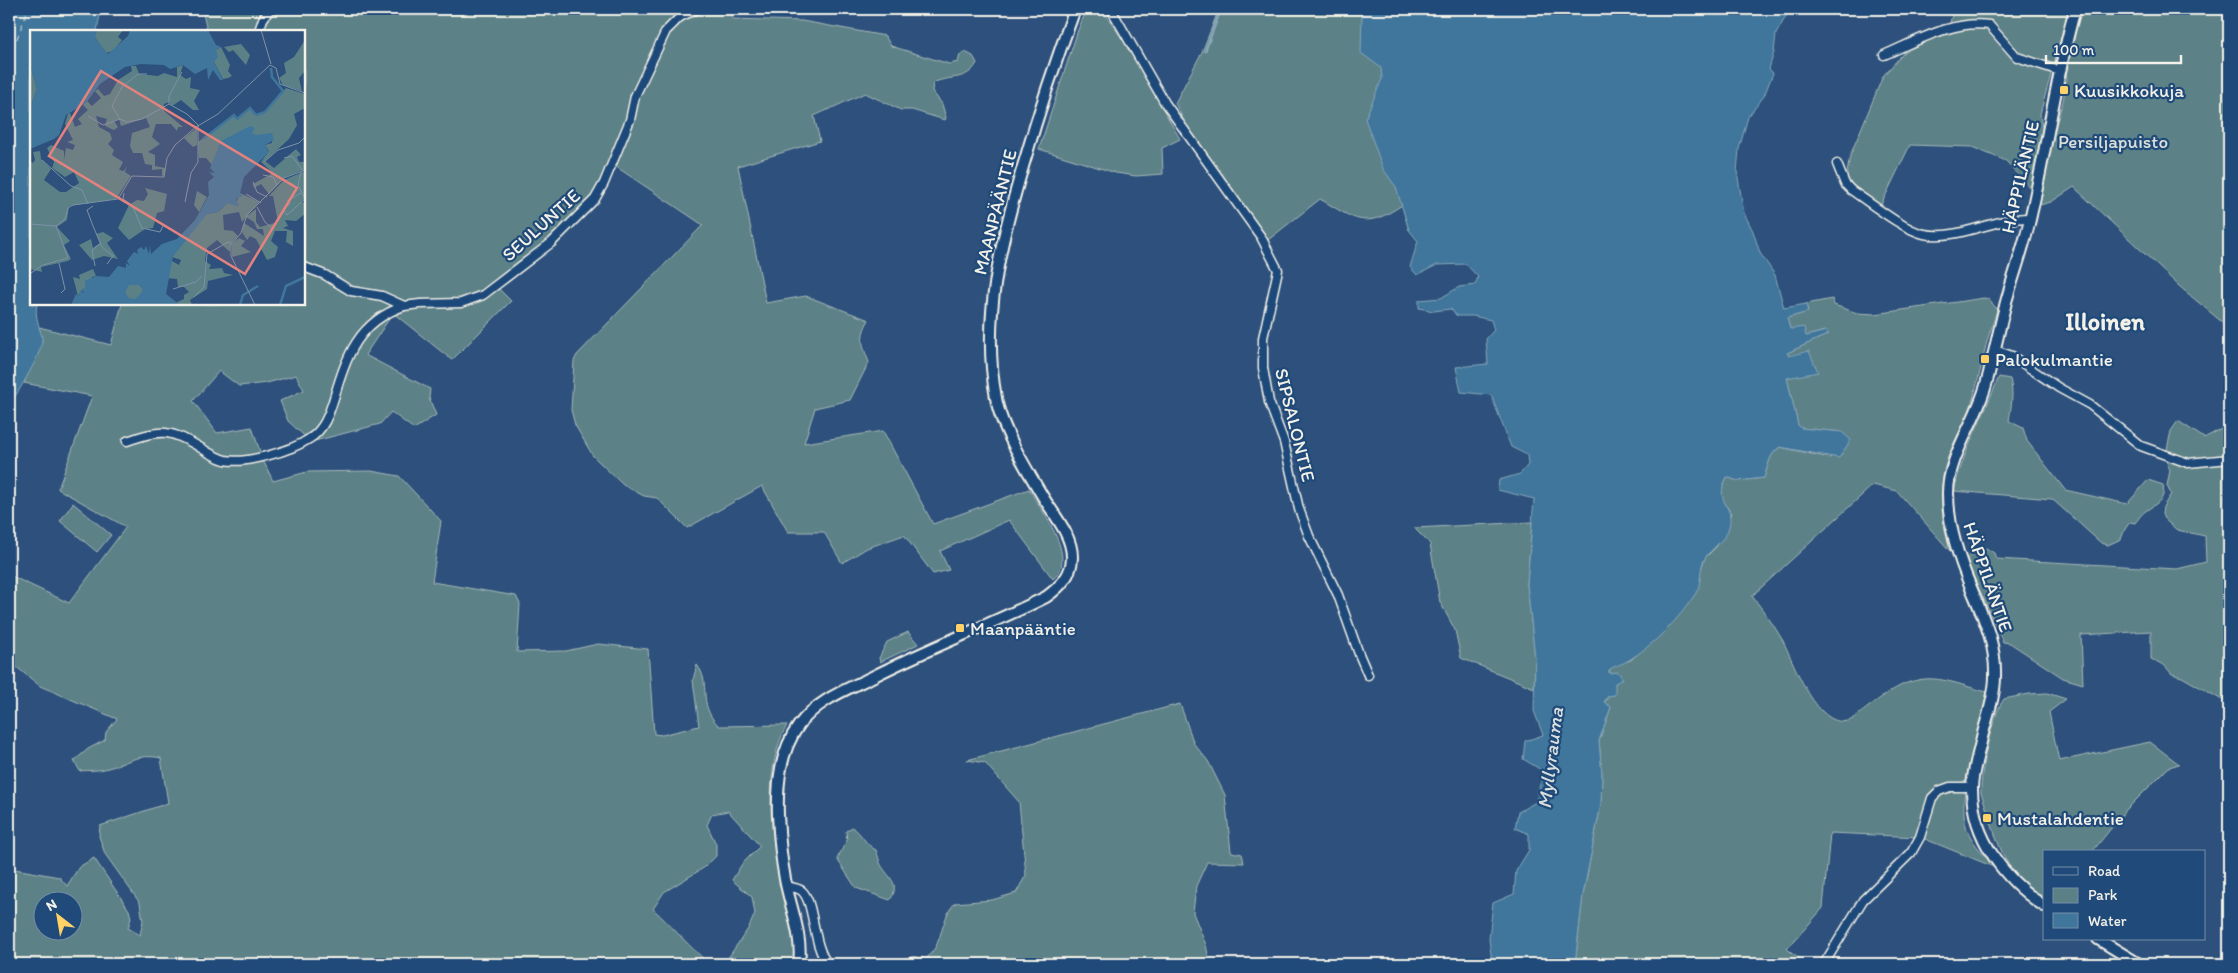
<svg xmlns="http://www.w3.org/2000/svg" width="2238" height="973" font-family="Itim,sans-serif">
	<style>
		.green { fill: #5b8187; stroke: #a8b9b8; fill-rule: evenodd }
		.water { fill: #40769c; stroke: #88a7ba }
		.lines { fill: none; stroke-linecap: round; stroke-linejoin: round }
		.stream { stroke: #88a7ba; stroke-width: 2.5 }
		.ferry { stroke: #d9dfdd; stroke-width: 1; stroke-dasharray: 6 5; stroke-linecap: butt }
		.minor-casing { stroke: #f4f1e8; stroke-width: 11 }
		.tertiary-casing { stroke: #f4f1e8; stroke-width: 14 }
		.minor { stroke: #1f4a7a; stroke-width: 8 }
		.tertiary { stroke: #1f4a7a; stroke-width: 10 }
		.poi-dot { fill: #ffd166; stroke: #1f4a7a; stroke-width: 2 }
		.labels { text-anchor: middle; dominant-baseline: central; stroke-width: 4.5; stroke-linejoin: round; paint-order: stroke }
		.poi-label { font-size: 19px; fill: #f4f1e8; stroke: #1f4a7a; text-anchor: start }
		.park-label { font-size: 19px; fill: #dde0d9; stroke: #1f4a7a }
		.street-label { font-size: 19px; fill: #f4f1e8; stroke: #1f4a7a }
		.water-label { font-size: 20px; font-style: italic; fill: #d9dfdd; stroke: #1f4a7a }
		.district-label { font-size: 24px; font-weight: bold; fill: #f4f1e8; stroke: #1f4a7a }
		.inset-river { fill: none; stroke: #40769c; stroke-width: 2.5 }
		.inset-road { fill: none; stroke: #7d91a7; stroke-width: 1 }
		.view { fill: #e4827e; fill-opacity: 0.15; stroke: #e4827e; stroke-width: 2.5 }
		.inset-edge { fill: none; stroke: #f4f1e8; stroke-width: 2.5 }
	</style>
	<rect width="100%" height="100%" fill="#2d517c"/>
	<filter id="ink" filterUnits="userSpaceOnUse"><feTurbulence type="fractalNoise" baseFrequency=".02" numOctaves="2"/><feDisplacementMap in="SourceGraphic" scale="10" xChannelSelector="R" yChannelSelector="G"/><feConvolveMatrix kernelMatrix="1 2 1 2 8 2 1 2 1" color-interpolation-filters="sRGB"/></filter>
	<g filter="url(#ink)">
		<g class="green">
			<path d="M202,9H735L732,19L802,21L885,36L891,46L949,64L958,62L960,55L965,52L973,56L977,63C967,82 949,75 933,83L932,91L942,104L946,118L945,120L912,110H901L865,93L814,116L820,141L738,166L766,303L806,296L869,320C859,336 862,345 869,362L850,400L815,408L804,443L883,431L933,524L1029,489C1041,511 1079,557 1053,579L1009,520L940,551L949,570L933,574L904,535L867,548L842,563L824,532H788L762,486L687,528L657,498L644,496L623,485L593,456L575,425L571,410L574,361L577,355L703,225L612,164L595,199L497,287L511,301L452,360L393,313L365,355L430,389L429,398L436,415L414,429L391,412L380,424L311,442L288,421L280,401L304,390L296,375L267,383L239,386L219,371L193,401L217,433L252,427L262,458L273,481L307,472L371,471L399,476L441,521L432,582L516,596L520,604L517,652L566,651L598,644L648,649L654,734L662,735L699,726L693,680L697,665C712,683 696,704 719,726L787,725C762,769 771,842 782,890C787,915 800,938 794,964H721L728,958L748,929L755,914L752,897L732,880L742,864L760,846L728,811L712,814L707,825L716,844V856L705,867L664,892L653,909C673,927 690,948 710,964L9,963V868L59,877L67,886L79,867L94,858L129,910L131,918L128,928L140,935L143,921L140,903L105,854L99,836L100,826L168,803L161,758C137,753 128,763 108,768C99,771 89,770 80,771L74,761L88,749L105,740L106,732L117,719L40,686L9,661V575L69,603L126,527L58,489L92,396L24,383L42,341L39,327L111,345L122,304H304V31H207ZM42,900H72V930H42Z"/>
			<path d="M1087,9H1102L1131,52L1180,139L1162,148L1163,174L1136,176L1116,173L1039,149L1078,30Z"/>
			<path d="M1219,9H1426L1409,230L1402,205C1364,231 1355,219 1320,199L1268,240L1189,131L1175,103L1202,52Z"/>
			<path d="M1954,9H2069L2040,114L2043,135L2031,189L2006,161L1972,147L1910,145L1879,209L1845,184L1850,156L1883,76L1918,37L1949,26Z"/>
			<path d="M2081,9H2229V328L2179,286L2074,187L2051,202L2040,205L2055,128L2063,101L2067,79L2065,70L2070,47Z"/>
			<path d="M1984,298L1988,299L1997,309C1994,322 1989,333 1986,345C1981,368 1976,390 1969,412C1963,426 1955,439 1949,454C1937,486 1941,518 1950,551L1897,491L1873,485L1752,596C1763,610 1774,625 1783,641C1794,663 1818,733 1851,720C1871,706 1894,684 1918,680C1940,675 1966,687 1987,692C1981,729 1951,804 1970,836C1976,847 1986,857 1994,867L1920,837L1830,833L1823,908L1787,949L1808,964H1575L1583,895L1601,804L1602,774L1599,741L1611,707L1604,703L1614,689L1615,683L1609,670L1615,665L1631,660L1642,650L1697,591L1700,572L1705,558L1717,546L1731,513C1721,498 1718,494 1727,477L1738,481L1764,478C1768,466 1769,454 1780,447L1830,458L1842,432L1801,428L1798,425L1787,378L1816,366L1812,361L1789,356L1787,353L1829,334L1825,331L1806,336L1790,329L1787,318L1808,312L1806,304L1832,299L1834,305L1857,313L1875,314Z"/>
			<path d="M1999,377L2010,379C2014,394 2011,407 2009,421L2023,428L2027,441L2065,490L2127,504L2148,480L2163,485C2166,500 2157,503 2147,510C2142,513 2139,518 2135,523L2130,522L2125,529L2121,539L2108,545L2101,543L2052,499L1954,491C1963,451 1984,415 1999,377Z"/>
			<path d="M2178,421L2204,438L2229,425V704L2182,677L2172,674L2164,665L2151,659V631L2081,635L2083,684L2063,678L2010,643L2003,642L1966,560L1972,553L1986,548L1994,553L1996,559L2177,569L2206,562L2205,536L2177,530L2164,519L2162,514L2163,507L2171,494L2167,486L2170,470L2165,458L2171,431Z"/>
			<path d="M73,503L111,535L97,552L60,521Z"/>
			<path d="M1532,522L1527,584L1535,657L1534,688L1461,658L1455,630L1440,602L1430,544L1414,528Z"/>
			<path d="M908,632L918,644L880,662L879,658L887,642Z"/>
			<path d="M2047,693L2066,699L2049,712L2059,761L2150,742L2179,764L2169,767L2125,811L2092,852H2044V899C2001,874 1997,836 1981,793C1980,772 1992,715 2004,699L2029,694Z"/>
			<path d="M1180,704L1194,744L1208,761L1225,795L1231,852L1242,854L1244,863L1207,862L1196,886L1193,913L1206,945L1210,964H924C926,957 931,954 935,948C943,933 943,916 955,903L992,900L1016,893L1026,875L1019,802L985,763L967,760Z"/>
			<path d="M852,827C862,833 865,845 876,850C878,855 879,861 881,865C889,878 901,884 890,900L856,888L837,859L847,840L846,831Z"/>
		</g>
		<g class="water">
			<path d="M9,9H101L97,31H31V304H37C34,316 40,327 42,338C43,353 18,393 9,405Z"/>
			<path d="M1362,9H1790L1776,34L1774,52L1769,69L1773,73L1764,96L1748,117L1739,149L1737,172L1744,213L1753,231L1760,253L1775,275L1784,308L1806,304L1808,312L1787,318L1790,329L1804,327L1806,336L1826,331L1829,334L1787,353L1789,356L1809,351L1818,372L1787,378L1798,425L1801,428L1842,432L1851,440L1839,458L1780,447C1769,454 1768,466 1764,478L1738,481L1727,477C1713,504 1735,503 1729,527C1727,540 1710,548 1704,560C1699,570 1702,584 1696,593C1679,619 1655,644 1629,660C1622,665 1615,665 1609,670V673L1618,672L1623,679L1615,683V695L1608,696L1604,702L1611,707L1599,741L1602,774L1601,804L1583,895L1575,964H1490L1492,962L1489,939L1493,903L1514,894L1516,871L1529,850V834L1515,828L1518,812L1536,802L1543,771L1523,759L1525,741L1543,735L1534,711L1535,658L1527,584L1534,499L1498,490L1499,480L1520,474L1528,465L1527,455L1511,447L1491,395L1461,392L1456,367L1488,364L1486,339L1494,330L1491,320L1473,316H1457L1451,309L1433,311L1419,308V300L1441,298L1459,287L1475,285L1478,277L1466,264L1437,265L1417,275L1410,267L1418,241L1409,230L1396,187L1383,169L1365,119L1382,79L1381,68L1361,53Z"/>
		</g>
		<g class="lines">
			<path class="stream" d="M1205,51L1221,9"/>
			<g class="ferry">
				<path d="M9,16L11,9"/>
				<path d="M9,60L28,9"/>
			</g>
			<g class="minor-casing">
				<g id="minor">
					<path d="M1111,9L1165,103L1261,237L1278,270L1263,338V368L1269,402L1284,442L1299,509L1309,536L1338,595L1359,654L1368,675"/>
					<path d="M259,31L263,19L270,9"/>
					<path d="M1884,55C1917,41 1952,20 1989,25L2017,57L2060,71"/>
					<path d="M1837,164L1845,184L1851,190C1869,202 1904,230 1924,234C1958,241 1995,217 2031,218"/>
					<path d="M304,267L325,275L351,291L382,296L404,306L420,304L461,303L483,295L551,243L595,199L604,183L630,120L635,96L666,31L680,17L697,9"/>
					<path d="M1995,350L2012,356L2059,388L2090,405L2141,446L2188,463L2229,459"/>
					<path d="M127,441C162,429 169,429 201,448C209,453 217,458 225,460C246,464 291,451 309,439C324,430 329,414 334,398C347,355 358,322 404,306"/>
					<path d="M787,886C791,887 798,888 802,891C815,903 812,946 828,964"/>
					<path d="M901,964L914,962L929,964"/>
					<path d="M1824,964L1863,900L1911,853L1920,837L1932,798L1939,791L1950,787H1972"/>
				</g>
			</g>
			<g class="tertiary-casing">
				<g id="tertiary">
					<path d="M2044,906C2005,880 1972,838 1972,789C1972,772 1979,753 1982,737C1987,717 1995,697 1995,676C1996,644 1984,619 1972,590C1959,559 1948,527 1948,493C1948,457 1976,421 1986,385C1993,358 1999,330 2006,302C2014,273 2025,244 2031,215C2047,146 2056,76 2075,9"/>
					<path d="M2098,939L2139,964"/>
					<path d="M799,964C803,935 790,907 785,879C781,858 779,836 778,815C777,784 780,751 799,725C817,700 848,689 874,676C931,647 990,625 1046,597C1060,587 1072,575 1072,557C1072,535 1054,515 1043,497C1027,470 1001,428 996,398C981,318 1001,240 1024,163C1039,111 1056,60 1075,9"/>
				</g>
			</g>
			<use href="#minor" class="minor"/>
			<use href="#tertiary" class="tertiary"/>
		</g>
	</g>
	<g class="poi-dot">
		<rect x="2059" y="85" width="10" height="10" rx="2.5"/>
		<rect x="1980" y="354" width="10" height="10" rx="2.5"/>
		<rect x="955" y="623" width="10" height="10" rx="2.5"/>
		<rect x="1982" y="813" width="10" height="10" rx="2.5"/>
	</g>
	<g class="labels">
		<g class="poi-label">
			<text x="2074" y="90">Kuusikkokuja</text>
			<text x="1995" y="359">Palokulmantie</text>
			<text x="970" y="628">Maanpääntie</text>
			<text x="1997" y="818">Mustalahdentie</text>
		</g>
		<g class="park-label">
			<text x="2113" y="141">Persiljapuisto</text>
		</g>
		<g class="street-label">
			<text transform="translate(2020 177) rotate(-77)">HÄPPILÄNTIE</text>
			<text transform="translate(995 212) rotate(-76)">MAANPÄÄNTIE</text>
			<text transform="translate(541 225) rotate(-42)">SEULUNTIE</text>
			<text transform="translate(1295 425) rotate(76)">SIPSALONTIE</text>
			<text transform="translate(1988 577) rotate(71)">HÄPPILÄNTIE</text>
		</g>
		<g class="water-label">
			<text transform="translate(1550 758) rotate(-83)">Myllyrauma</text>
		</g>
		<g class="district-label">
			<text x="2105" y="321">Illoinen</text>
		</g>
	</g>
	<g transform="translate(30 30)">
		<rect width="275" height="275" fill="#2d517c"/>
		<path d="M67,0H93L88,7L92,10L83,21L76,23L64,6ZM275,10V41L269,48L272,61L253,55L249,48L256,43L254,33L264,27ZM211,14L220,25L216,35L203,20L199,22L194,17ZM191,17L200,35L198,41L202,46L198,48L193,49L184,32L186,20ZM0,34L7,59L0,78ZM153,35L150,45L156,49L161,47L160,58L170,60L164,71L169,80H163L151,70L142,76L139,72L134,74V81L153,97H148L147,101L141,94H126L122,107L130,114L118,122L125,125V136L135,138V144L132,147V139L122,140V135L115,134L112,123H103L100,116L102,103L120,97L116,88L91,96L89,89L84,91L88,97L84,100L75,96L77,89L66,86L69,97L80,103L82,109L78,114L84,120L82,125L93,132L89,140L94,141L97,136L95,142L101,146L86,169L39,176L37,190L27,197L40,211L34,215L41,229L38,231L11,237L12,242L0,239V131L3,133L5,130L3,122L10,121L11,129L21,139L14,150L30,162H36L49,153L44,142L35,147L22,138L24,132L17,118L21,115L34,121V130L36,118L43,120L45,115L37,112L43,110L35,94L38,84L40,83L45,97L52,94L48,89L58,80L53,75L57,71L62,76L71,68L65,61L68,59L74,66L80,64L88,50L102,41L101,36H106L109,44L128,46L134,43L147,47V37ZM256,58L275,64V78L264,84L267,95L259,109L235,131L244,138L266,119L271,125L267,127L269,132H275V139L254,148L239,164L231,154L224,158L223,154L243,143L231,132L239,121L235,115L242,113V107L182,135L176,128H169L168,112L204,85L208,89L221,78L226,84L235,82ZM167,98V115L163,117L154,108ZM275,141V168L271,172L275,173V184L266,191L255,190L258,196L253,198L263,201V216L256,212L257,201H245L241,211L248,217L245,227L237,230L226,209L220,206L217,210L212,202L214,193L234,206L233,199H227L224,192L216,187L226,179V192L230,197L248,192L243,166H239L254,150ZM115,158L137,164L134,181L127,183L123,198L115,199L99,210L88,198L99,175L107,170L114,171L118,164ZM167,161L177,167L169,182L164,175ZM210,163L229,172L212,192L209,182L193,185L194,200L203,201L208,206L201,214L200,222L187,210L177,218L175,231L181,235L179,239L192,238L194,243L203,245L178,251L177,259L160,270L162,275H141L154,269V265L159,262L154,257H148L147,249L136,248L135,239L142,231L149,235L151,230L142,227L176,184L188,182L197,173L209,175L206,173ZM73,202L83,208L77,213L88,229L74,226L62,230L49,215L61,209L63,218L70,213L66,204ZM209,208L215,211L211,216L221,222L202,227V214ZM63,239L66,246L62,247L55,263L52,260L48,266L43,247L50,249L49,245ZM95 262a9 9 0 1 1 18 0a9 9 0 1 1-18 0Z" fill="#5b8187"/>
		<path d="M0,0H67L65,8L78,24L98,6L100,0H178L186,15L191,17L186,20L188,27L184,32L193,50H190L183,40L178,50L177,38L165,44L153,35L140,39L134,35L111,34L95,37L70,54L56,73L36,85L29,105L24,109L0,119V78L7,59L0,34ZM220,96L225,98L222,103L226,105L242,103L244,110L235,115L239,122L214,147L210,163L213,166L207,168L206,172L209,177L197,173L188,182L177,184L143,226L136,264L150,275H41L46,264L49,266L50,260L54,263L52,258L55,259V251L66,246L79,247L88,236L96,238V233L100,236L97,231L104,222L108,224L107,220L111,217L114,220L116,216L119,224L120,215L121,224L132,214L147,209L165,190L179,165L178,152L184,147L179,142L185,143L180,138L191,111ZM99,255H110L113,261L105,269L99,268L95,262Z" fill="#40769c" fill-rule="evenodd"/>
		<path class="inset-river" d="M226,85L235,82L253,61L242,47L241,38M0,97L91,23L126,0M0,98L92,25L131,0M0,100L92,26L135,0M173,109L204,85L207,89L220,78L226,85M210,275L213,265L228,256M250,275L256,256L275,247"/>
		<path class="inset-road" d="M231,0L241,34M117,44H108L92,57L82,76L90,89L97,92L112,89L139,74L157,84L168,95V132L161,143L155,172M139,74V66L152,42M58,86L73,95L90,89M254,128L262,126L273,141M12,130L41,156L52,160L58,174M234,132L248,120L269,113L275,107M271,142L268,155L275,169M233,145L243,147L247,155M223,152L227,162L237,167M94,163L93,169L102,175L112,198L130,202L134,194M216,164L231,173M259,170L260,174L253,179L257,185L275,169M257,171L271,163M63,176L57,180L63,196L72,217L83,226L77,234M227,177L235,192L243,199M0,194L26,196M26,196L35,189L38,178L43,175L88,169L102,146L134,147L137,128L145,115L166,97L188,84L240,35L246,38L250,54L275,63M29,233L35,259L31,263M65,236L62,220L71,213M1,243L13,235L38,228L26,196M143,259L166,252L172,246M164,267L174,257L177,224L198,212L202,213M225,275L201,226V215L211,203L217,185L254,148L275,140"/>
		<path class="view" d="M71,41L267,158L215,244L19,126Z"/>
		<rect width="275" height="275" class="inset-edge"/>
	</g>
	<rect width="2238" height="973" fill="none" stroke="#1f4a7a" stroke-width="30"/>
	<rect x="15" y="15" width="2208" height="943" fill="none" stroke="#f4f1e8" stroke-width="2" filter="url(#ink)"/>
	<rect x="2043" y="850" width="162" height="90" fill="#1f4a7a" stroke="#748da6"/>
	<rect x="2053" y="867" width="25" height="8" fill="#1f4a7a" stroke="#748da6"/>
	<text x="2088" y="876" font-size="15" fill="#f4f1e8">Road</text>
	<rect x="2053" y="888" width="25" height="15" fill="#5b8187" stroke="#748da6"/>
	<text x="2088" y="900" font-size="15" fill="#f4f1e8">Park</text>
	<rect x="2053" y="913" width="25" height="15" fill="#40769c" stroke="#748da6"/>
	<text x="2088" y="926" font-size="15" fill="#f4f1e8">Water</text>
	<g transform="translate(58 916) rotate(329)"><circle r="24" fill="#1f4a7a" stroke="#748da6"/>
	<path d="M0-4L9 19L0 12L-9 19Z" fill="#ffd166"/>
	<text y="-8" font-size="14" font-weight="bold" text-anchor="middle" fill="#f4f1e8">N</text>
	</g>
	<path d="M2046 55v8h135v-8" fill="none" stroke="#f4f1e8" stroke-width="2.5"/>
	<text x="2053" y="55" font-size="15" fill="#f4f1e8" stroke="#1f4a7a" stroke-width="4" paint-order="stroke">100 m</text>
</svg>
